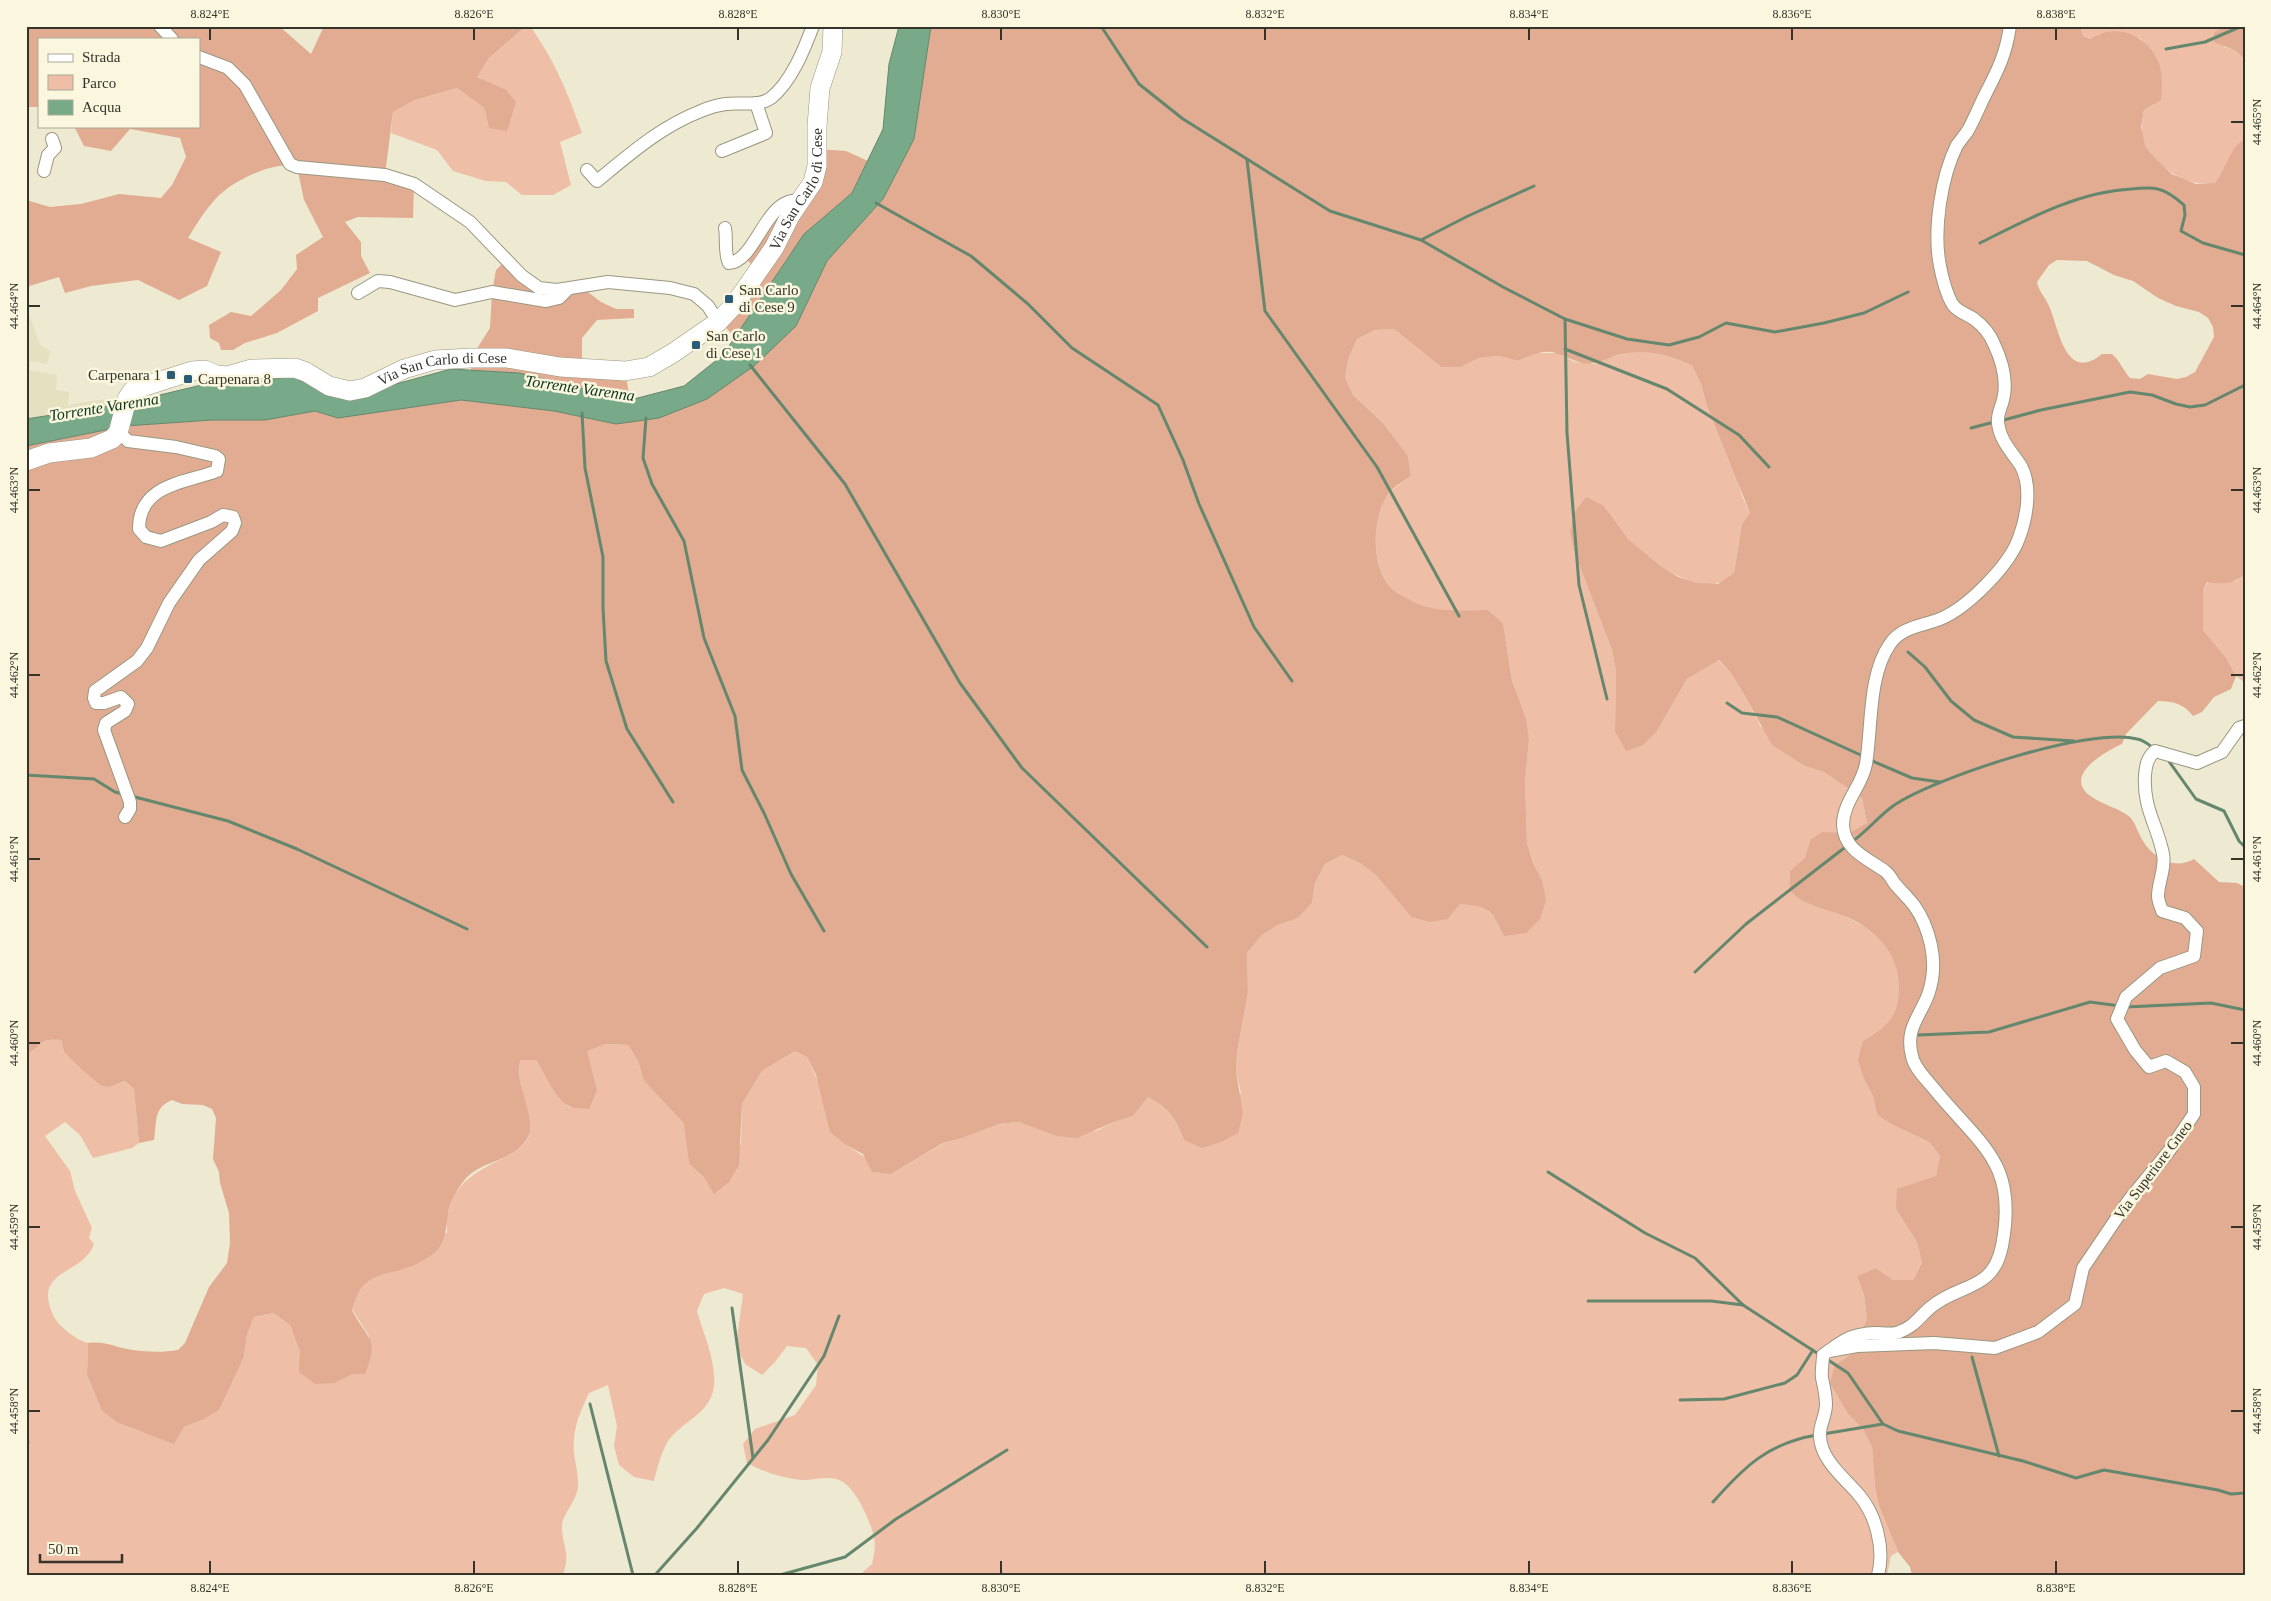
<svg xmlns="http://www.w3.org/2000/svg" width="2271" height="1601" font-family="'Times New Roman',serif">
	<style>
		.built { fill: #e4e0c0 }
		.green { fill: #eebea7 }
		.forest { fill: #e1ac92; fill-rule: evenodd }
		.water { fill: #78aa89; stroke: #64876d }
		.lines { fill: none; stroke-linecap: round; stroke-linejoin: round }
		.stream { stroke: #64876d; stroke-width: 3 }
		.street-casing { stroke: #9a9780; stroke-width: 14 }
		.secondary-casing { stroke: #9a9780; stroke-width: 20 }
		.street { stroke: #fff; stroke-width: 12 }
		.secondary { stroke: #fff; stroke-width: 19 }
		.ticks { fill: none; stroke: #35342b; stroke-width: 2 }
		.poi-dot { fill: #295c79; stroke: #faf7de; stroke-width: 2 }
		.labels { text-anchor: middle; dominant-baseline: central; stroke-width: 5; stroke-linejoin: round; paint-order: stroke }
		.street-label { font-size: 15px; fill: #35342b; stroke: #faf7de }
		.poi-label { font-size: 15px; fill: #35342b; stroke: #faf7de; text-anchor: start }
		.water-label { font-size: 16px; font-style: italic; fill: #0a341d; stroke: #faf7de }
		.neatline { fill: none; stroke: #35342b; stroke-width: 2 }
		.ticks-label { font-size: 12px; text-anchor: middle; fill: #35342b }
	</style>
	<rect width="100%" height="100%" fill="#edead1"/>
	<path class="built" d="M26,306L40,345L50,351L47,364L31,361L29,370L57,375L56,390L69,392L68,405L123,396L122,404L26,419Z"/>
	<g class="green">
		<path d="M526,26H530C556,63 567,91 582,133L560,142L571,185L553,195H522L506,182L486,181L453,171L437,150L391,133L393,112L415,100L457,88L484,108L489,128L505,89L477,77L489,58Z"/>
		<path d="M2080,26H2225L2214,32L2224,47C2233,49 2240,51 2245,61V140C2231,144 2226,172 2215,183C2191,186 2174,177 2157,160C2152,156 2146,151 2144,145C2140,133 2142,122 2144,110L2153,105L2158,61L2140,38L2099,34L2092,39L2083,36Z"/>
		<path d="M1394,329L1441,367H1461L1479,358L1499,356L1518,361L1536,353H1557L1575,362L1595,364L1614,356L1635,351L1655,352L1692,364L1701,384L1706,403L1736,475L1742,496L1750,513L1742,524L1734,573C1730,576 1724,582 1718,583C1692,592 1642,557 1627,538C1618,528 1611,516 1604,506L1574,551L1612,650L1616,671L1615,731H1657L1687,679L1718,660L1731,673L1742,691L1761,727L1805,766L1824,772L1862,798L1867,823L1849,833L1810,840L1805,859L1790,871C1807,885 1824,904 1843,915C1854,922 1866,926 1876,934C1897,952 1907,990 1895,1015C1889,1026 1873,1035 1863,1041L1864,1079L1873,1096L1877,1115L1893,1125L1929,1142L1940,1156L1936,1176L1896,1209L1917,1242L1922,1261L1913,1280H1893L1876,1268L1857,1276L1864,1295L1867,1319L1851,1354L1835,1365L1849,1415L1863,1429L1872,1447L1875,1487L1879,1506L1898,1552L1891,1556L1887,1575H846L862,1573L872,1564C874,1556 876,1545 874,1538C871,1522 857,1491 843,1482C830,1474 814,1481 801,1480C781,1478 764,1472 747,1463L743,1444L755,1429L795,1415L816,1385L818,1365L806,1348L787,1346L775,1362L762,1375L745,1364L736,1346L743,1294L724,1288L704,1294L697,1311C704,1336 716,1360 714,1386C711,1414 682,1421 668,1441C661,1453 657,1469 654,1481L634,1477L619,1465L614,1446L617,1426L608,1385L589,1393C580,1412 572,1430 574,1452C575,1463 579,1476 578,1487C577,1500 562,1515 562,1526C562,1547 571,1551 563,1575H26V1054C44,1046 36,1038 61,1040C62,1044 63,1048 64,1052C67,1056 98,1085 102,1086C110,1089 118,1083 125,1081L134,1089L139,1143L132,1148L93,1158L80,1135L65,1122L45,1136L70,1171L75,1191L92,1228L89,1238L94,1244C83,1276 32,1268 53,1315C59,1327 75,1339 88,1343L87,1375L102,1411L118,1423L144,1433L184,1427L202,1420L244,1356L247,1335L254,1317L273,1313L290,1325L300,1352V1372L335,1383L353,1374L369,1336L352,1309L355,1297L366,1282L384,1272L404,1269L447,1232C447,1226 446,1219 448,1213C459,1160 524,1164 530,1132C532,1118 523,1097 520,1083C519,1075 520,1067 519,1060H536C547,1076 554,1093 569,1107L597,1090L586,1051L606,1044L628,1045L638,1061L644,1081L685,1123L689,1164L704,1177L741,1144L742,1104L762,1071L795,1051L807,1057L846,1145L891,1174L944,1143L963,1138L999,1124L1019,1122L1038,1128L1096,1131L1114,1122L1133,1116L1148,1097C1170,1109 1175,1117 1184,1140L1241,1093L1236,1072L1237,1052L1248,993L1247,953L1262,935L1278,925L1298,918L1312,903L1315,883L1325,864L1342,855L1360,863L1376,875L1411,917L1448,919L1460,904L1482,905L1496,919L1542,880L1533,863L1527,843L1525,782L1529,740L1512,681L1503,623L1488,610C1468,610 1446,613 1427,608C1415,605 1398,596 1390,587C1375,569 1372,531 1379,509C1384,494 1399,485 1411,476L1408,456L1384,424L1353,395L1345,377L1349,357L1357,339L1375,330Z"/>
		<path d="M2245,574V683L2236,676L2227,659L2203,630V590L2208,582L2236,581Z"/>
	</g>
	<g class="forest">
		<path d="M26,26H279L311,54L324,26H526L489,58L477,77L505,89L516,102L507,131L489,128L484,108L457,88L415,100L393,112L385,175L414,184L413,218L358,217L345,222L361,242V256L370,273L318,298V311L277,333L245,343L233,350H221L219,343L210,338L209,325L231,312L251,316L281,290L297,269L296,255L323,237L304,200L297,167C279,159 238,179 224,191C209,203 198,222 188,238L221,252L207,286L179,300L138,280L91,286L65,293L59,277L26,287V200L50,207L81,204L119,194L161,198L172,185L186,157L180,138L130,129L111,151L84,146L74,126H199V39H39V107H26Z"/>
		<path d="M931,26H2080L2083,36L2091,39C2116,22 2146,35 2158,61C2163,72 2162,88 2161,100L2144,110L2141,127L2145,146L2151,154L2172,174L2196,184L2215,183C2225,172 2231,143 2245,140V574C2232,585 2224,584 2207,582L2203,590V630L2227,659L2236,676L2231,689L2214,697L2202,712L2193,716C2184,704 2173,701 2158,701L2126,734L2122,744C2104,752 2061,777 2092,797C2103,805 2119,808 2130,817C2136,824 2138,833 2143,841C2154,859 2175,870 2194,859L2219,882L2237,883L2245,887V1575H1912L1910,1567L1898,1552L1879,1506L1875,1487L1872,1447L1863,1429L1849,1415L1830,1383L1835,1365L1851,1354L1867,1319L1864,1295L1857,1276L1876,1268L1893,1280H1913L1922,1262L1917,1242L1896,1209L1897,1189L1936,1176L1940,1156L1929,1142L1893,1125L1877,1115L1873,1096L1864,1079L1858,1060L1863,1041C1886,1027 1899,1018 1899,988C1899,952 1875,928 1842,915C1830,910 1817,908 1806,902C1800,900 1795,895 1790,891V871L1805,858L1810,840L1822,832L1849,833L1867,823L1862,798L1824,772L1805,766L1772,745L1742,691L1731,673L1719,660L1687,679L1657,731L1643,745L1626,751L1615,731L1616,671L1612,650L1574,551L1570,532L1575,512L1586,497L1604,506L1628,539L1659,565L1678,577L1697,583L1718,584L1734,573L1742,524L1750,513L1706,403L1701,384L1692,365C1666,354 1645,348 1617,355C1610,357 1603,362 1595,363C1581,366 1571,358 1558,354C1545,348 1530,356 1518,361L1499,356L1479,358L1461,367H1441L1394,329L1375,330L1357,339L1349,357L1345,377L1353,395L1384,424L1408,456L1411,476C1404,481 1395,486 1389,493C1371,515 1371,565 1390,587C1394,591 1401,596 1406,598C1431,614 1460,610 1488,610L1503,623L1512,681L1526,719L1529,740L1525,782L1527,843L1533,863L1542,880L1546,900L1540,919L1526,933L1504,936C1492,910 1489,906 1460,904L1448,919L1430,922L1411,917L1376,875L1360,863L1342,855L1325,864L1315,883L1312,903L1298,918L1278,925L1262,935L1247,953L1248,993L1237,1052L1236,1072L1243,1113L1238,1133L1221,1142L1202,1148L1184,1140C1175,1117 1170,1109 1148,1097L1133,1116L1114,1122L1077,1138L1057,1136L1019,1122L999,1124L963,1138L943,1143L891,1174L872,1172L863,1154L846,1145L830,1132L816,1075L807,1057L795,1051L762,1071L742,1104L739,1165L729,1182L714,1194L704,1177L689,1164L684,1123L644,1081L638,1061L628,1045L606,1044L587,1051L597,1090L589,1109C583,1108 574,1109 569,1106C555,1099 545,1073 536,1060H520C519,1067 519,1075 520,1082C523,1095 534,1123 529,1135C517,1161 486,1159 467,1177C459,1186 449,1202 448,1214C445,1237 445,1249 422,1261C392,1279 363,1265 352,1310C367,1340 380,1337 365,1374H353L335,1383L315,1384L299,1372L300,1352L290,1325L273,1313L254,1317L247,1335L244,1356L219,1410L202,1420L184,1427L174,1444L118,1423L102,1411L87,1375L88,1343C106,1341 111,1346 127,1349C143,1352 161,1353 178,1350L185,1343L209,1287L227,1263L230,1243L229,1213L220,1183L219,1172L213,1159L216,1118L212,1109L203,1105L182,1104L172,1100C153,1108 157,1122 154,1140L139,1143L134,1089L125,1081C118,1083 110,1089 102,1086C98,1085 67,1056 64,1052C63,1048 62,1044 61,1040C36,1038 44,1046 26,1054V446L125,426L212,420H265L315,411L338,418L461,400L554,411L616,424L796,326L827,261L883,199L914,139ZM2057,260L2087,261L2114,275L2133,281L2158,298L2176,306L2199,312L2208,318L2213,327L2214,337L2195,372L2186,377L2177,379L2148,374L2140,379L2130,378C2123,370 2120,361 2112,354H2102C2065,384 2059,328 2049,306C2045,297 2039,292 2037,282L2049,265Z"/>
		<path d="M2225,26H2245V61C2238,48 2226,48 2214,42V32Z"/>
		<path d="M817,149L846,151L868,161L852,193L804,234L735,337L719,321L758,272L744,256L761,229L801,199Z"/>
		<path d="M506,260L539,288L580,286L601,302L616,309H634V318L597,320L582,338V368L625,371L630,400L519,373L471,370V358L490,328L492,292L496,270Z"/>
	</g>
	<path class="water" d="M899,26H931L914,139L883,199L827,261L796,326L754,366L707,399L659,418L616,424L554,411L461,400L338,418L315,411L265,420H212L125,426L26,446V419L122,404L210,383L243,384L291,376L341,399L451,369L519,373L630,400L684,386L723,355L804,234L852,193L883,129L889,64Z"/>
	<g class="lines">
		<g class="stream">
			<path d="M1101,26L1139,84L1183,119L1247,159L1330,211L1421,240L1503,287L1565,319L1627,339L1669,345L1699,337L1726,323L1775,332L1824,323L1864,313L1908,292"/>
			<path d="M2166,49L2205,42L2242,26"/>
			<path d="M1247,160L1265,311L1377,467L1459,616"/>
			<path d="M876,203L971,256L1028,304L1072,348L1158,405L1183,460L1199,504L1254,627L1292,681"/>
			<path d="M1421,240L1468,216L1534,186"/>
			<path d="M1980,243C2028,219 2077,192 2131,189C2140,188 2150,187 2158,189C2168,191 2177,199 2184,205L2185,215L2181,231L2203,243L2245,255"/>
			<path d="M1565,319L1567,433L1579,585L1607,699"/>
			<path d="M1565,349L1667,389L1739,435L1769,467"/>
			<path d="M750,365L845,484L960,683L1022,768L1207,947"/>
			<path d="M582,413L585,468L603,557V608L606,661L627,729L673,802"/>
			<path d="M646,418L643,458L652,484L684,541L704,638L735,716L742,770L764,813L791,874L824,931"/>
			<path d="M2000,421L2041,410L2130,392L2152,395L2176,404L2190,407L2205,405L2245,385"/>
			<path d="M1971,428L1994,422"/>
			<path d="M1908,652L1925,667L1951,701L1974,720L2013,737L2074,741"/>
			<path d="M1727,703L1742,713L1777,717L1865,757"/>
			<path d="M1870,760L1912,778L1940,782"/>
			<path d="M2168,760L2196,799L2224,811L2239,841L2245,847"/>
			<path d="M26,775L94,779L115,792L123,794"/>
			<path d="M131,796L228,821L297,849L467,929"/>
			<path d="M1853,841C1867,831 1879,816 1893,806C1933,778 2091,726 2137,739C2144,740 2148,744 2153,748"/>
			<path d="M1695,972L1746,924L1848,845"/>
			<path d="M2126,1007L2211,1003L2245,1010"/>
			<path d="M1918,1035L1989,1032L2090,1002L2120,1006"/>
			<path d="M1548,1172L1645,1233L1695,1258L1743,1305L1820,1355"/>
			<path d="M1588,1301H1711L1743,1305"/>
			<path d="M732,1308L753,1458"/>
			<path d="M1972,1357L1999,1456"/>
			<path d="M1825,1358L1848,1373L1883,1424L1898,1431L2023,1461L2076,1478L2104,1470L2218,1490L2231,1494L2245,1493"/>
			<path d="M1680,1400L1724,1399L1785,1383L1797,1375L1813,1350"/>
			<path d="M590,1404L633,1575"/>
			<path d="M1823,1434L1883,1424"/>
			<path d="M26,1442H28"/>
			<path d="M1713,1502C1744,1467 1768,1443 1817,1435"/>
			<path d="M655,1575L697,1528L768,1440L824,1356L839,1316"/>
			<path d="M780,1575L845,1557L896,1519L1007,1450"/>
		</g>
		<g class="street-casing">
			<g id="street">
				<path d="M160,26L172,39"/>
				<path d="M199,57L228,68L245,85L290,164L297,167L385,175L414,184L470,222L522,276L539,288L557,290L608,282L670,288L694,294L708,306L718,322"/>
				<path d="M722,151L766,133L756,103"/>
				<path d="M587,170L597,181C630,154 660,127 701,111C708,108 718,105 726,104C740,102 759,107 771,98C791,82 804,50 813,26"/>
				<path d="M44,171L48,155L55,148L52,139"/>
				<path d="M725,228C727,238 724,254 729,263C752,262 763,213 786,203C790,201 797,200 801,200"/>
				<path d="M358,293L378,281L390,282L455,300L492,292L546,301L559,298L568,289"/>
				<path d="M124,437L128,441L176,447L215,456L219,459L217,471C185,483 139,484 139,529L146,537L161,541L211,522L223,515L233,517L235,523L232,531L199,560L169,603L147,648L137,661L95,691L94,698L96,703H104L121,697L128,704L125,711L106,723L104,730L130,802V809L125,817"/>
				<path d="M1829,1351L1857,1346L1934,1343L1995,1348L2038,1332L2075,1304L2083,1268L2129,1200L2169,1151L2194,1114V1087L2185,1072L2166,1061L2149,1067L2135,1050L2117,1019L2126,997L2160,968L2194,956L2197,931L2185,918L2162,911C2161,907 2158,901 2158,896C2158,882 2166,868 2163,854C2157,824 2143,809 2145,775C2146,765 2147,758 2155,751L2197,763L2222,752L2239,728L2245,726"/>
				<path d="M1878,1575C1885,1549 1876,1515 1859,1495C1847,1481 1830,1467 1823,1450C1815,1428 1825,1423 1826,1405C1826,1395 1824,1387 1822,1378C1821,1371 1823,1362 1823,1355C1843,1341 1849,1334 1875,1333C1883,1333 1891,1335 1899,1332C1914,1327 1920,1316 1931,1307C1959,1283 1993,1292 2002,1246C2018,1163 1982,1147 1935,1090C1927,1080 1914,1068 1912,1056C1905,1029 1919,1018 1928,995C1937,970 1934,947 1924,923C1915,903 1908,899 1895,884C1890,877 1891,876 1885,871C1867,858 1844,850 1843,825C1843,802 1862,786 1866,764C1872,728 1868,675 1890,644C1901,627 1922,626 1940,619C1967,608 2009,566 2019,538C2027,517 2032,486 2021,466C2012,452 2000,441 1998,423C1997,414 2001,408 2003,400C2008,381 2002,361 1994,344C1990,334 1982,325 1974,319C1967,314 1958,312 1953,305C1947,296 1942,277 1940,266C1933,231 1941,177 1957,145C1958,144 1966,133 1967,132C1974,120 1979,107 1985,95C1998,70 2006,54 2010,26"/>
			</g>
		</g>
		<g class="secondary-casing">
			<g id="secondary">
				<path id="s1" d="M26,461L49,453L91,448L112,439L118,433L127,399L133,390L192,371L205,370L216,375L227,376L251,369L295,368L306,372L329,386L350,391L365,388L404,369L435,360L471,358H507L560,367L625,371L649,367L673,353L718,322L735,304L774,248L790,216L813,182L817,166V126L820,88L832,52L833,26"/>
			</g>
		</g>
		<use href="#street" class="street"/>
		<use href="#secondary" class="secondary"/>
	</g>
	<path class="ticks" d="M210,28V40M474,28V40M738,28V40M1001,28V40M1265,28V40M1529,28V40M1792,28V40M2056,28V40M2231,122H2244M28,306H40M2231,306H2244M28,490H40M2231,490H2244M28,675H40M2231,675H2244M28,859H40M2231,859H2244M28,1043H40M2231,1043H2244M28,1227H40M2231,1227H2244M28,1411H40M2231,1411H2244M210,1561V1574M474,1561V1574M738,1561V1574M1001,1561V1574M1265,1561V1574M1529,1561V1574M1792,1561V1574M2056,1561V1574"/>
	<g class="poi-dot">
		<rect x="724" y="294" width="10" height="10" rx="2.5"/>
		<rect x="691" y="340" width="10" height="10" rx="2.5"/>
		<rect x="166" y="370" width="10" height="10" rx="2.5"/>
		<rect x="183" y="374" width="10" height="10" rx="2.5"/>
	</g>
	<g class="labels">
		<g class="street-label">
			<text stroke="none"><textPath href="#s1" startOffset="918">Via San Carlo di Cese</textPath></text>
			<text stroke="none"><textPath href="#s1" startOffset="468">Via San Carlo di Cese</textPath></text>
			<text transform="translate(2153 1170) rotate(-53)">Via Superiore Gneo</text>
		</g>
		<g class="poi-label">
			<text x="739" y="290">San Carlo<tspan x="739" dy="17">di Cese 9</tspan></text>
			<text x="706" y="336">San Carlo<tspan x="706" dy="17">di Cese 1</tspan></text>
			<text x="161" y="375" text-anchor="end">Carpenara 1</text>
			<text x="198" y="379">Carpenara 8</text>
		</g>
		<g class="water-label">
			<text transform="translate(580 388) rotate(8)">Torrente Varenna</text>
			<text transform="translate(104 407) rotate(-9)">Torrente Varenna</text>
		</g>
	</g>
	<rect width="2271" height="1601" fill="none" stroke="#faf7de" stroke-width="55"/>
	<rect x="38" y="38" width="162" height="90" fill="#faf7de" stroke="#aba996"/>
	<rect x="48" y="54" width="25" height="8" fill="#ffffff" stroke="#aba996"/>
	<text x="82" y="62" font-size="15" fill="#35342b">Strada</text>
	<rect x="48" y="75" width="25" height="15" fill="#eebea7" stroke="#aba996"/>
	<text x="82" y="88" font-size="15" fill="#35342b">Parco</text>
	<rect x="48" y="100" width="25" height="15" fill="#78aa89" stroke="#aba996"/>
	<text x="82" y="112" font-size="15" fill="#35342b">Acqua</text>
	<path d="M40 1554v8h82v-8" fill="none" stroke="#35342b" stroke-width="2.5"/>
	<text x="48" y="1554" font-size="15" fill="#35342b" stroke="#faf7de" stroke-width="4" paint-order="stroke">50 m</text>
	<rect x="28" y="28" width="2216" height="1546" class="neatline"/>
	<g class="ticks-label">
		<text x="210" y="18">8.824°E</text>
		<text x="474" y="18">8.826°E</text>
		<text x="738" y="18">8.828°E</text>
		<text x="1001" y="18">8.830°E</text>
		<text x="1265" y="18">8.832°E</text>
		<text x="1529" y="18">8.834°E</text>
		<text x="1792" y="18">8.836°E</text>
		<text x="2056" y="18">8.838°E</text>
		<text transform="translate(2257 122) rotate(-90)" y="4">44.465°N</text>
		<text transform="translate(14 306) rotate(-90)" y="4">44.464°N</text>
		<text transform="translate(2257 306) rotate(-90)" y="4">44.464°N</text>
		<text transform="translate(14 490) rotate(-90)" y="4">44.463°N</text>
		<text transform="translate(2257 490) rotate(-90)" y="4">44.463°N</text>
		<text transform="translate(14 675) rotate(-90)" y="4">44.462°N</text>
		<text transform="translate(2257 675) rotate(-90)" y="4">44.462°N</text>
		<text transform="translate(14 859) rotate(-90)" y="4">44.461°N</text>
		<text transform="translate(2257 859) rotate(-90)" y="4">44.461°N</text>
		<text transform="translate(14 1043) rotate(-90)" y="4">44.460°N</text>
		<text transform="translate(2257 1043) rotate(-90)" y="4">44.460°N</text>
		<text transform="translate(14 1227) rotate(-90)" y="4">44.459°N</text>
		<text transform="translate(2257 1227) rotate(-90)" y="4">44.459°N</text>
		<text transform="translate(14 1411) rotate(-90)" y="4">44.458°N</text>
		<text transform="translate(2257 1411) rotate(-90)" y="4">44.458°N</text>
		<text x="210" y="1592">8.824°E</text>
		<text x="474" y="1592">8.826°E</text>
		<text x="738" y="1592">8.828°E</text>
		<text x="1001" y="1592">8.830°E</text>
		<text x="1265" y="1592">8.832°E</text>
		<text x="1529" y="1592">8.834°E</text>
		<text x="1792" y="1592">8.836°E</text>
		<text x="2056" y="1592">8.838°E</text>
	</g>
</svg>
